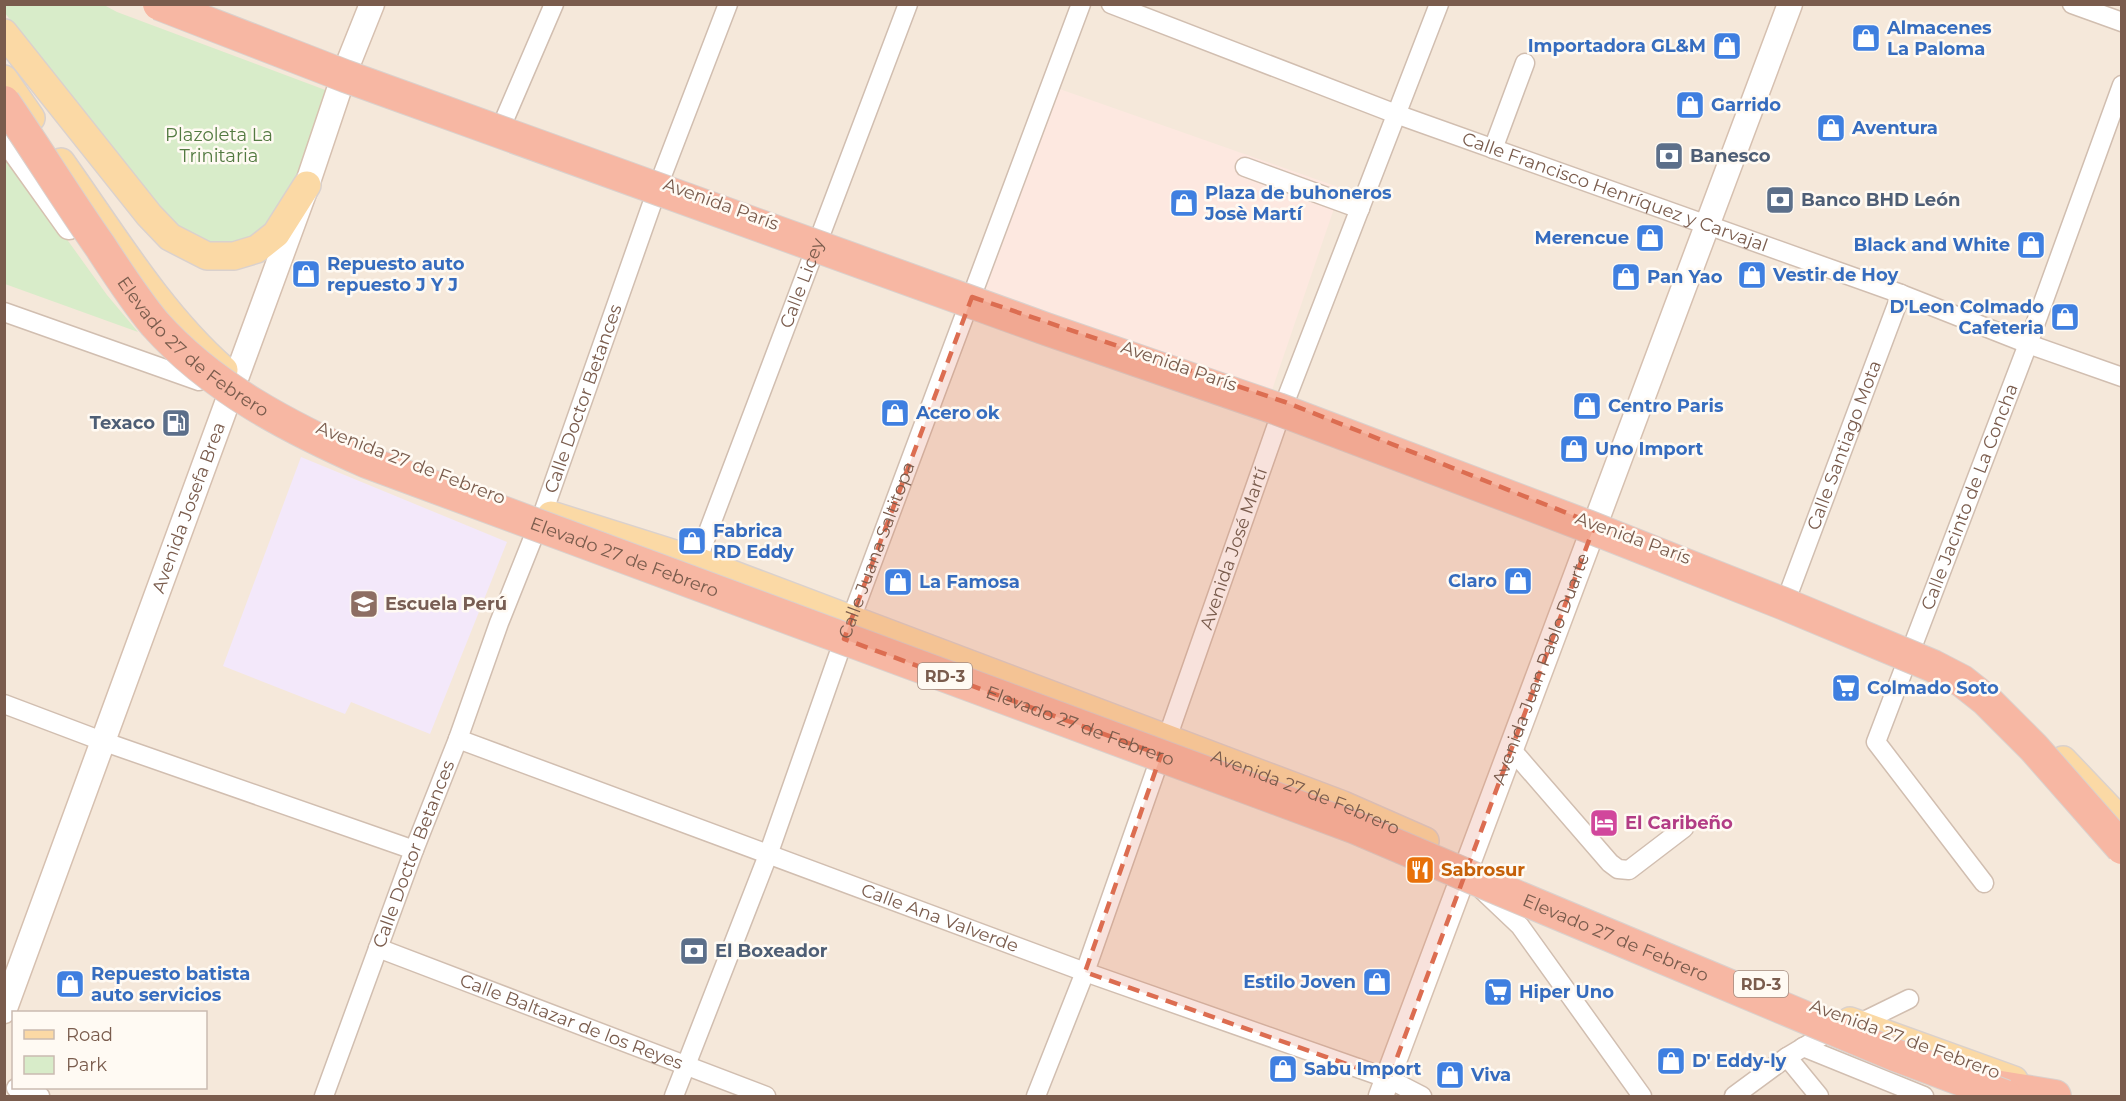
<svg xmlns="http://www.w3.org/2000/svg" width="2126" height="1101" font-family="Montserrat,sans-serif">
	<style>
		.residential { fill: #f5e8da; fill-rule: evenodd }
		.commercial { fill: #fde8e0 }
		.education { fill: #f3e8fa }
		.green { fill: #d8ecc9 }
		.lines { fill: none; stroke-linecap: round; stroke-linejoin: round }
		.minor-casing { stroke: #d1beb0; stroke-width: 21 }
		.secondary-casing { stroke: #d6c0b0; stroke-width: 27 }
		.primary-casing { stroke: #dad1cd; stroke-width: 30 }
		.motorway-casing { stroke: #dad1cd; stroke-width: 34 }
		.minor { stroke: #fff; stroke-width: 18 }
		.secondary { stroke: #fff; stroke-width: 24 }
		.primary { stroke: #fbd9a5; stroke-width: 27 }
		.motorway { stroke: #f7b7a3; stroke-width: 32 }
		.motorway-bridge-casing { stroke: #dad1cd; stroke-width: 34; stroke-linecap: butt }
		.motorway-bridge { stroke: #f7b7a3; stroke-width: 32 }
		.marked { fill: #dc6d51; fill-opacity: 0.2; stroke: #dc6d51; stroke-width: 4.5; stroke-dasharray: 12 8; stroke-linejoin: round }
		.labels { text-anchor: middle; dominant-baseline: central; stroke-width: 5; stroke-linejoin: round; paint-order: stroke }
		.shield { fill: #fffaf3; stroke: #a28b7f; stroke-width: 1.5 }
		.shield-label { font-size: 16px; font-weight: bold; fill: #7a5c4d }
		.shop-label { font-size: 18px; font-weight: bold; fill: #366cbe; stroke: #fffaf3; text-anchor: start }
		.park-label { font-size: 18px; fill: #537a41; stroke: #fffaf3 }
		.service-label { font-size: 18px; font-weight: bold; fill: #4e5e75; stroke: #fffaf3; text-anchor: start }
		.street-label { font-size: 18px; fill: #7a5c4d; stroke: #fffaf3 }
		.education-label { font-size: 18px; font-weight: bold; fill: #785e54; stroke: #fffaf3; text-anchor: start }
		.hotel-label { font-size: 18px; font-weight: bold; fill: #b23c85; stroke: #fffaf3; text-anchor: start }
		.food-label { font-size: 18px; font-weight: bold; fill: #c56008; stroke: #fffaf3; text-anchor: start }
	</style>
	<rect width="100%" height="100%" fill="#fdf6ec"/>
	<path class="residential" d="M5,5H2121V1096H5ZM14,1012H206V1088H14Z"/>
	<path class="commercial" d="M1051,86L1341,188L1271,393L980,291Z"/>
	<path class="education" d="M301,457L507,542L430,734L351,702L345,714L223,666Z"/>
	<g class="green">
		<path d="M5,5H104L117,12L328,91L318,136L274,225L252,240L212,245L179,229L157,210L5,13Z"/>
		<path d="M4,152L107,295L138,332L5,284Z"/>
	</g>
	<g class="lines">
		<g class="minor-casing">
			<g id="minor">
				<path id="s1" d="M1111,4L1396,114L1901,294L2028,344L2122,377"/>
				<path d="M2072,4L2122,22"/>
				<path d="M502,125L554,4"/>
				<path d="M1493,149L1525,63"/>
				<path d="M1245,167L1360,209"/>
				<path d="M4,312L199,381"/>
				<path id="s2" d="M697,561L908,4"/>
				<path id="s3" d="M1788,595L1901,294"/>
				<path d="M4,704L102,741L414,850"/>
				<path id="s4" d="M458,739L1085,972L1389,1079L1422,1096"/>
				<path d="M1512,750L1610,863L1618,869L1629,870L1684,828"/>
				<path id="s5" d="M1984,883L1876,742L2028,344L2122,85"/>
				<path d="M1482,890L1520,926L1642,1096"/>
				<path id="s6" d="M378,948L766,1096"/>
				<path d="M1803,1047L1924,1096"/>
				<path d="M1787,1057L1819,1096"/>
				<path d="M16,1088L40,1096"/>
				<path id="s7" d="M324,1096L414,850L458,739L499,623L543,513L660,181L728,4"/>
				<path id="s8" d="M674,1096L768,855L851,619L1081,4"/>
				<path id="s9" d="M1036,1096L1085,972L1285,402L1439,4"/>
				<path d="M1734,1096L1787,1057L1834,1029L1858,1024L1909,999"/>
			</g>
		</g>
		<g class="secondary-casing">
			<g id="secondary">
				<path d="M4,136L69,227"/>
				<path id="s10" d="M4,1011L307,185L346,69L372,4"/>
				<path id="s11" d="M1381,1096L1790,4"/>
			</g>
		</g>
		<g class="primary-casing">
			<g id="primary">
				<path d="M4,33L149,215L170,237L207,256H234L257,249L276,234L307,185"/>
				<path d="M4,79L31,118"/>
				<path d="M61,162C111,232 159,313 224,370"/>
				<path id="s12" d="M551,515L697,561L1343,805L1425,841"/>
				<path d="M2063,760L2122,822"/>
				<path d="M1850,1021L2014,1080"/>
			</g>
		</g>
		<g class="motorway-casing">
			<path id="motorway" d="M1976,1083L2055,1096"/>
		</g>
		<use href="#minor" class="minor"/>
		<use href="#secondary" class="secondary"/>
		<use href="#primary" class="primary"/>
		<use href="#motorway" class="motorway"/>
		<g class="motorway-bridge-casing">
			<g id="motorway-bridge">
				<path d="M159,4L345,76L1046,329L1278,409L1587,526L1782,603L1933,666L1962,681L1986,700L2034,748L2122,848"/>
				<path id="s13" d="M4,102C37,150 67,199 100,246C117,272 135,300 155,324C212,388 290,428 367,462L1356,828L1499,889L1895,1055L2005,1096"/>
			</g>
		</g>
		<use href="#motorway-bridge" class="motorway-bridge"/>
	</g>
	<path class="marked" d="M972,297L1285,402L1595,524L1389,1079L1085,972L1161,755L844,639Z"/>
	<defs>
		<g id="shop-square" transform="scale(1.5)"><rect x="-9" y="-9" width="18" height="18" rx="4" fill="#3f7fe0" stroke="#fffaf3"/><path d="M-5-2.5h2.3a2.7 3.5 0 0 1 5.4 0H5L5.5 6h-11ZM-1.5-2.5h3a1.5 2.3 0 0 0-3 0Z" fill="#fff"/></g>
		<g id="bank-square" transform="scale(1.5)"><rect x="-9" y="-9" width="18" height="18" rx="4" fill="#5c6f8a" stroke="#fffaf3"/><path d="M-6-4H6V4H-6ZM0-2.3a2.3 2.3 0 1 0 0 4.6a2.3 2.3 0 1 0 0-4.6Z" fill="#fff"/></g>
		<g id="fuel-square" transform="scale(1.5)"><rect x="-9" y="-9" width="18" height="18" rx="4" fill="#5c6f8a" stroke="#fffaf3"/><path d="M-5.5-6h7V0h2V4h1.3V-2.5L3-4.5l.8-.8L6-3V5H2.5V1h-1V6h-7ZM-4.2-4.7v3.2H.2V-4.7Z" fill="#fff"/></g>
		<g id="school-square" transform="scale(1.5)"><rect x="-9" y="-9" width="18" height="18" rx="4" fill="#8d6e63" stroke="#fffaf3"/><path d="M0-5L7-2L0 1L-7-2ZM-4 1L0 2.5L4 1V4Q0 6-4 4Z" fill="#fff"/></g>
		<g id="supermarket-square" transform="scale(1.5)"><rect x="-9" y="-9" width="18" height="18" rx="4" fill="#3f7fe0" stroke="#fffaf3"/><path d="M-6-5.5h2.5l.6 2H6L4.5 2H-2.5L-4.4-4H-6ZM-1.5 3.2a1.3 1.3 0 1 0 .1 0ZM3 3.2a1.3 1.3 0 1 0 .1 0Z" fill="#fff"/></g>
		<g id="hotel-square" transform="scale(1.5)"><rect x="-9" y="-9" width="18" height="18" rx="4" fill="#d1479c" stroke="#fffaf3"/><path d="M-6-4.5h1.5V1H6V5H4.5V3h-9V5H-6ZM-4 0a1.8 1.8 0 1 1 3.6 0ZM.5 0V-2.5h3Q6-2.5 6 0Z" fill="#fff"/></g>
		<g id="restaurant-square" transform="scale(1.5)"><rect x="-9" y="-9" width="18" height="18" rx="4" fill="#e8710a" stroke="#fffaf3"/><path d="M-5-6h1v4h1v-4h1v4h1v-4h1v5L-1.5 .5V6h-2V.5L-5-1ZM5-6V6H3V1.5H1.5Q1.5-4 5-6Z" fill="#fff"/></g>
	</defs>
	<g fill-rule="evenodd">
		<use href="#shop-square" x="1866" y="38"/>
		<use href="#shop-square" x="1727" y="46"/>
		<use href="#shop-square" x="1690" y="105"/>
		<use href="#shop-square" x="1831" y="128"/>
		<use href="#bank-square" x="1669" y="156"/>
		<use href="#bank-square" x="1780" y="200"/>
		<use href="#shop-square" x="1184" y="203"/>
		<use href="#shop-square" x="1650" y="238"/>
		<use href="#shop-square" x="2031" y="245"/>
		<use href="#shop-square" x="306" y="274"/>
		<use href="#shop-square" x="1752" y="275"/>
		<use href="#shop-square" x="1626" y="277"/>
		<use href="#shop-square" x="2065" y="317"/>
		<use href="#shop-square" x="1587" y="406"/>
		<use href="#shop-square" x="895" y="413"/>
		<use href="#fuel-square" x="176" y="423"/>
		<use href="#shop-square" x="1574" y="449"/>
		<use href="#shop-square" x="692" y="541"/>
		<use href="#shop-square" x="1518" y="581"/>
		<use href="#shop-square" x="898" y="582"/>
		<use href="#school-square" x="364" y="604"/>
		<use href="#supermarket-square" x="1846" y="688"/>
		<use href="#hotel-square" x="1604" y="823"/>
		<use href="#restaurant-square" x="1420" y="870"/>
		<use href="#bank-square" x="694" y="951"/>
		<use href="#shop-square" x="1377" y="982"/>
		<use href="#shop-square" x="70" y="984"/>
		<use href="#supermarket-square" x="1498" y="992"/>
		<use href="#shop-square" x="1671" y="1061"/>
		<use href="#shop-square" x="1283" y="1069"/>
		<use href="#shop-square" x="1450" y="1075"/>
	</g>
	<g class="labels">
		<g class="shield">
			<rect x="918" y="663" width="54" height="26" rx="4.5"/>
			<rect x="1734" y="971" width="54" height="26" rx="4.5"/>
		</g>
		<g class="shield-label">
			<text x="945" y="676">RD-3</text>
			<text x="1761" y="984">RD-3</text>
		</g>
		<g class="shop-label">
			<text x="1887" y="28">Almacenes<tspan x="1887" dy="21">La Paloma</tspan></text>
			<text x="1706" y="46" text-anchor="end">Importadora GL&amp;M</text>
			<text x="1711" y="105">Garrido</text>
			<text x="1852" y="128">Aventura</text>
			<text x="1205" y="193">Plaza de buhoneros<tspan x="1205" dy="21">Josè Martí</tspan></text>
			<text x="1629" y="238" text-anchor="end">Merencue</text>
			<text x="2010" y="245" text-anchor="end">Black and White</text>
			<text x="327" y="264">Repuesto auto<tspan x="327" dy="21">repuesto J Y J</tspan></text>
			<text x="1773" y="275">Vestir de Hoy</text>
			<text x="1647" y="277">Pan Yao</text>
			<text x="2044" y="307" text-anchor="end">D'Leon Colmado<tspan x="2044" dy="21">Cafeteria</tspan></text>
			<text x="1608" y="406">Centro Paris</text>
			<text x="916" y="413">Acero ok</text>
			<text x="1595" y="449">Uno Import</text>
			<text x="713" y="531">Fabrica<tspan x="713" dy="21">RD Eddy</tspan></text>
			<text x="1497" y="581" text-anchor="end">Claro</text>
			<text x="919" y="582">La Famosa</text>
			<text x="1867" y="688">Colmado Soto</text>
			<text x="91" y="974">Repuesto batista<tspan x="91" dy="21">auto servicios</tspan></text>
			<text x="1356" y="982" text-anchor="end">Estilo Joven</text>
			<text x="1519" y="992">Hiper Uno</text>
			<text x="1692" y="1061">D' Eddy-ly</text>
			<text x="1304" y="1069">Sabu Import</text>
			<text x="1471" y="1075">Viva</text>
		</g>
		<g class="park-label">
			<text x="219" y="135">Plazoleta La<tspan x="219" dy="21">Trinitaria</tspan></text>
		</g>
		<g class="service-label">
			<text x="1690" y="156">Banesco</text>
			<text x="1801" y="200">Banco BHD León</text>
			<text x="155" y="423" text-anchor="end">Texaco</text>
			<text x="715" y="951">El Boxeador</text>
		</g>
		<g class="street-label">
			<text stroke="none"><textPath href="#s1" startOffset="538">Calle Francisco Henríquez y Carvajal</textPath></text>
			<text transform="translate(721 204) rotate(20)">Avenida París</text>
			<text stroke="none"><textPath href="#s2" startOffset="297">Calle Licey</textPath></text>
			<text stroke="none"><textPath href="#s13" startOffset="312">Elevado 27 de Febrero</textPath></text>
			<text transform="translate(1179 366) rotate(19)">Avenida París</text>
			<text stroke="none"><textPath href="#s7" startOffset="744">Calle Doctor Betances</textPath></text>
			<text stroke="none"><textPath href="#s3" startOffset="160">Calle Santiago Mota</textPath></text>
			<text transform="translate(411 463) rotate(21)">Avenida 27 de Febrero</text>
			<text stroke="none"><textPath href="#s5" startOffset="440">Calle Jacinto de La Concha</textPath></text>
			<text stroke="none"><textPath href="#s10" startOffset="536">Avenida Josefa Brea</textPath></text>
			<text transform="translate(1633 538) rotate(20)">Avenida París</text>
			<text stroke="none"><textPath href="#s9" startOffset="582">Avenida José Martí</textPath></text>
			<text stroke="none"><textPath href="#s8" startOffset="582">Calle Juana Saltitopa</textPath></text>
			<text stroke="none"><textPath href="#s13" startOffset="798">Elevado 27 de Febrero</textPath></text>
			<text stroke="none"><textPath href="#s11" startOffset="456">Avenida Juan Pablo Duarte</textPath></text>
			<text stroke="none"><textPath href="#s13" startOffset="1284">Elevado 27 de Febrero</textPath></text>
			<text stroke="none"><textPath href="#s12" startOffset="804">Avenida 27 de Febrero</textPath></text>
			<text stroke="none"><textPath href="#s7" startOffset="258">Calle Doctor Betances</textPath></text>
			<text stroke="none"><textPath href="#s4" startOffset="514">Calle Ana Valverde</textPath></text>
			<text stroke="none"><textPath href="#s13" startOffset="1860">Elevado 27 de Febrero</textPath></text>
			<text stroke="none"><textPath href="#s6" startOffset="207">Calle Baltazar de los Reyes</textPath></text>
			<text transform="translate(1905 1039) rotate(20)">Avenida 27 de Febrero</text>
		</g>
		<g class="education-label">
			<text x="385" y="604">Escuela Perú</text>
		</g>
		<g class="hotel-label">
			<text x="1625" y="823">El Caribeño</text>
		</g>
		<g class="food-label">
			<text x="1441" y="870">Sabrosur</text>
		</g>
	</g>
	<rect width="2126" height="1101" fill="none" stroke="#7a5c4d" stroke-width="12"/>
	<rect x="12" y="1011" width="195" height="78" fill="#fffaf3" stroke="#cabbb1" stroke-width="1.5"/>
	<rect x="24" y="1030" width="30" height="9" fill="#fbd9a5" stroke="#cabbb1" stroke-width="1.5"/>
	<text x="66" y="1041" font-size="18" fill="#7a5c4d">Road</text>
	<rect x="24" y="1056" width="30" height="18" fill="#d8ecc9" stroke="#cabbb1" stroke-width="1.5"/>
	<text x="66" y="1071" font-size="18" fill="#7a5c4d">Park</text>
</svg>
